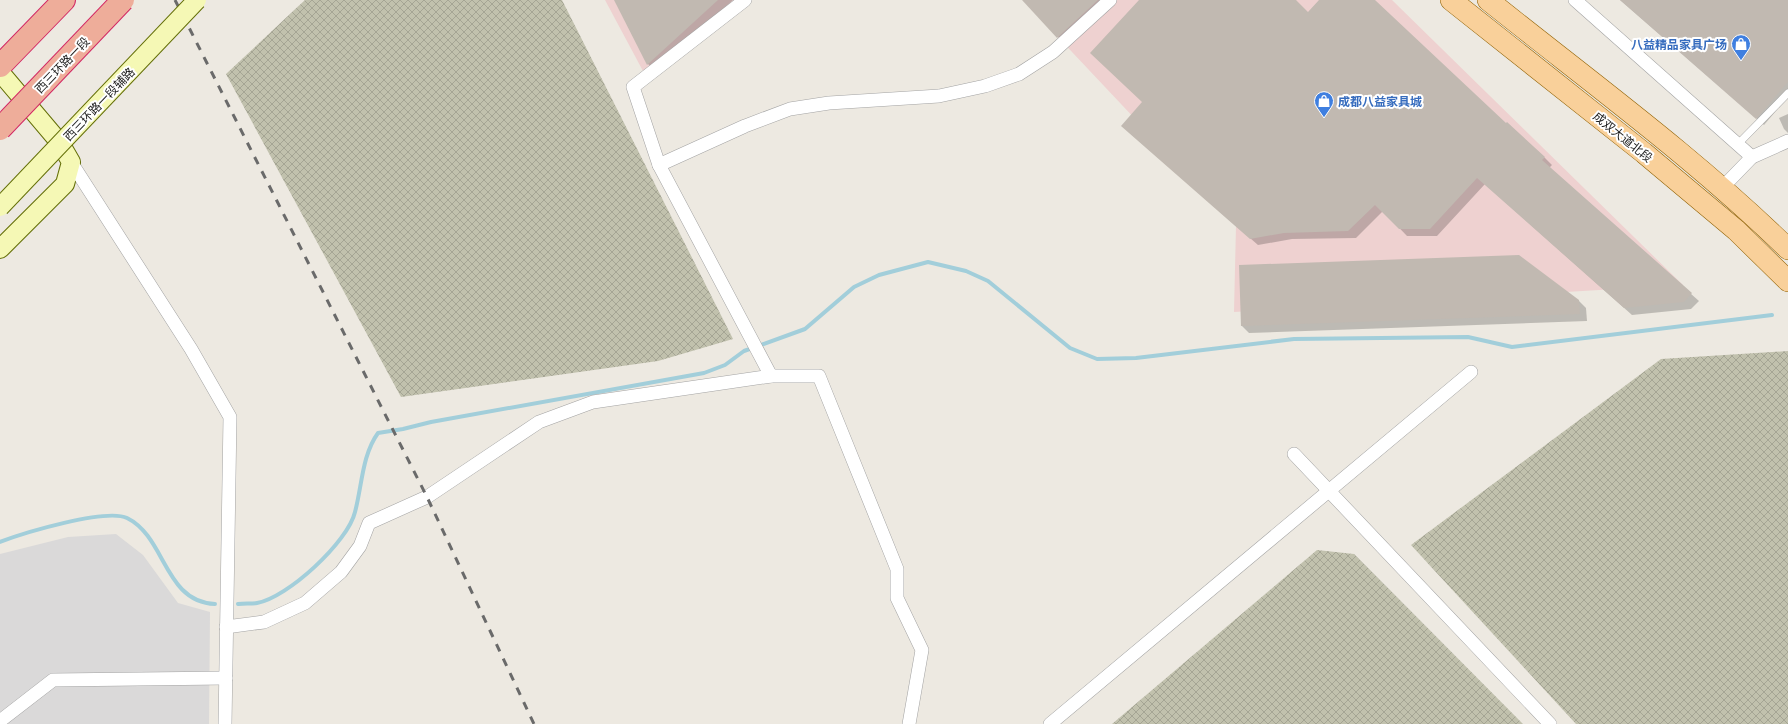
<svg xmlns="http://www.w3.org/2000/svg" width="1788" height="724" font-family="'Golos Text','Noto Sans SC',sans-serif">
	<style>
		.residential { fill: #dad9d9 }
		.commercial { fill: #eed1d0 }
		.construction { fill: url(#construction-cross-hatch) }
		.shadow { fill: #0003 }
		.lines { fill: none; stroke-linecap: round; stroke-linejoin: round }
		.stream { stroke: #a2ceda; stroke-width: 4 }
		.building { fill: #c1b9b1 }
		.service-casing { stroke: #a3a3a3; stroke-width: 8 }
		.minor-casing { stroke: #a3a3a3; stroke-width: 14 }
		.secondary-casing { stroke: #646f07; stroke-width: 20 }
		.primary-casing { stroke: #906103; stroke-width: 22 }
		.trunk-casing { stroke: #d22763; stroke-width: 24 }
		.service { stroke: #fff; stroke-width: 7 }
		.minor { stroke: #fff; stroke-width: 13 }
		.secondary { stroke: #f5f8b5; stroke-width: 18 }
		.primary { stroke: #f9d09a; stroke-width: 21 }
		.trunk { stroke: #eead9a; stroke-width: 22 }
		.rail { stroke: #6a6a6a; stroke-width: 3; stroke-dasharray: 8 8; stroke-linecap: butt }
		.secondary-bridge-casing { stroke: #646f07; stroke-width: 20; stroke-linecap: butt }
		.trunk-bridge-casing { stroke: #d22763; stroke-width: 24; stroke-linecap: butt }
		.secondary-bridge { stroke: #f5f8b5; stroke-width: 18 }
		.trunk-bridge { stroke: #eead9a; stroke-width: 22 }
		.labels { text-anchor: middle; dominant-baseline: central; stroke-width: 4; stroke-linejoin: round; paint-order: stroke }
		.shop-label { font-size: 12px; font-weight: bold; fill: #366cbe; stroke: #fff; text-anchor: end }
		.street-label { font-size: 12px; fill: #1c1c1c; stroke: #fff }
	</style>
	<defs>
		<pattern id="construction-cross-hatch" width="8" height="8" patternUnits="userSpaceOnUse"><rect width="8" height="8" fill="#c1c1ad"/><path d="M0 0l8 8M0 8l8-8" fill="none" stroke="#a5a594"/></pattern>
	</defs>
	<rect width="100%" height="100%" fill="#ede9e1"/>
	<path class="residential" d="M116,534L143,555L178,603L210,612L209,724H0V554L68,537Z"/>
	<g class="commercial">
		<path d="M605,0H738L643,71Z"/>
		<path d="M1023,0H1392L1683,285L1234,312L1236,226Z"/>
	</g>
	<g class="construction">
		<path d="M305,0H562L733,339L658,361L401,397L226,74Z"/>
		<path d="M1788,351V724H1576L1411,545L1661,359Z"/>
		<path d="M1317,550L1354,554L1523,724H1112Z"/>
	</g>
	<g class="shadow">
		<path d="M616,0H733L655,71L648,64Z"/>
		<path d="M1024,0H1116L1065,44Z"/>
		<path d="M1141,0H1294L1308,13L1320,0H1374L1506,125L1507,124L1545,158L1552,165L1549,168L1699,301L1691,309L1632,315L1485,184L1437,236H1407L1383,211L1356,238L1292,239L1258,245L1130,133L1143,102Z"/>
		<path d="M1620,0H1788V97L1764,125Z"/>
		<path d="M1788,114V133L1784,129L1779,118Z"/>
		<path d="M1240,266L1579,301L1586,308L1587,321L1249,333L1242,326Z"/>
	</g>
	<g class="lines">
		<g class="stream">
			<path d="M0,542C23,533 106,508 127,518C166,537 164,602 215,604"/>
			<path d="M238,604C244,603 251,604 257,603C287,598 348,542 355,512C362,486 362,455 378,433L403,429L431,422L704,373L725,365L744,351L805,329L854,287L879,275L928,262L966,271L988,281L1070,348L1097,359L1136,358L1294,339L1468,337L1512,347L1772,315"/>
		</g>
	</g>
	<g class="building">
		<path d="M614,0H718L647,65Z"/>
		<path d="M1022,0H1098L1057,38Z"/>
		<path d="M1139,0H1296L1308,12L1319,0H1375L1506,123L1507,122L1545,157L1542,160L1692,293L1684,302L1624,308L1477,178L1430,229H1399L1375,205L1348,231L1284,233L1250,239L1121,126L1142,102L1090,53Z"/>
		<path d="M1620,0H1788V82L1756,119Z"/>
		<path d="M1519,255L1579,300L1580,314L1241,326L1239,265Z"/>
	</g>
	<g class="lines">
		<g class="service-casing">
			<path id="service" d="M1738,144L1788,93"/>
		</g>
		<g class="minor-casing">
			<g id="minor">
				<path d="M745,0L633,87L659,165L771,376"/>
				<path d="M1575,0L1752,157"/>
				<path d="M71,162L191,349L230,417L225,724"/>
				<path d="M659,165L745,126L790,109L829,103L939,96L985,86L1019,74L1053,52L1110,0"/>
				<path d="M1722,188L1752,157L1788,141"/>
				<path d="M1294,454L1550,724"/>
				<path d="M226,627L264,622L305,603L341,572L360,546L369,523L427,497L539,422L593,402L771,376H819L897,569V598L922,650L909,724"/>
				<path d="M0,721L53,680L226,678"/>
				<path d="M1050,724L1471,372"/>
			</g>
		</g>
		<g class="secondary-casing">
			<path id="secondary" d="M0,72L60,143L71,162L65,184L0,249"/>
		</g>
		<g class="primary-casing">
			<g id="primary">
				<path d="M1451,0L1644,153L1736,230L1788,281"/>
				<path d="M1488,0C1589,81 1695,158 1788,249"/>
			</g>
		</g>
		<g class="trunk-casing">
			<path id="trunk" d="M0,66L64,0"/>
		</g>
		<use href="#service" class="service"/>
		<use href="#minor" class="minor"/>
		<use href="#secondary" class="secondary"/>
		<use href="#primary" class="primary"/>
		<use href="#trunk" class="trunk"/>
		<path class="rail" d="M175,0L427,497L534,724"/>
		<g class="secondary-bridge-casing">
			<path id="secondary-bridge" d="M0,207L197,0"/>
		</g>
		<g class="trunk-bridge-casing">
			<path id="trunk-bridge" d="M0,129L123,0"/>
		</g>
		<use href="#secondary-bridge" class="secondary-bridge"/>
		<use href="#trunk-bridge" class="trunk-bridge"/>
	</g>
	<defs>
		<g id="shop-pin" transform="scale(1)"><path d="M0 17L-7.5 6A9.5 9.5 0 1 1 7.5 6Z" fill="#3f7fe0" stroke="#fff"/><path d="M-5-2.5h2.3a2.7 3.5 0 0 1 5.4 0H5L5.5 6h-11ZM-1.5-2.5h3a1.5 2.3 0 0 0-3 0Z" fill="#fff"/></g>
	</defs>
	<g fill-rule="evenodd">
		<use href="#shop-pin" x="1741" y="44"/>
		<use href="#shop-pin" x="1324" y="101"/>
	</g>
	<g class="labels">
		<g class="shop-label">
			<text x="1727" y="44">八益精品家具广场</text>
			<text x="1338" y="101" text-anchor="start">成都八益家具城</text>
		</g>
		<g class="street-label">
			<text transform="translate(62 65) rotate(-46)">西三环路一段</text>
			<text transform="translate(99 104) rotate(-46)">西三环路一段辅路</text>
			<text transform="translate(1623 137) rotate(39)">成双大道北段</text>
		</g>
	</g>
</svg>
